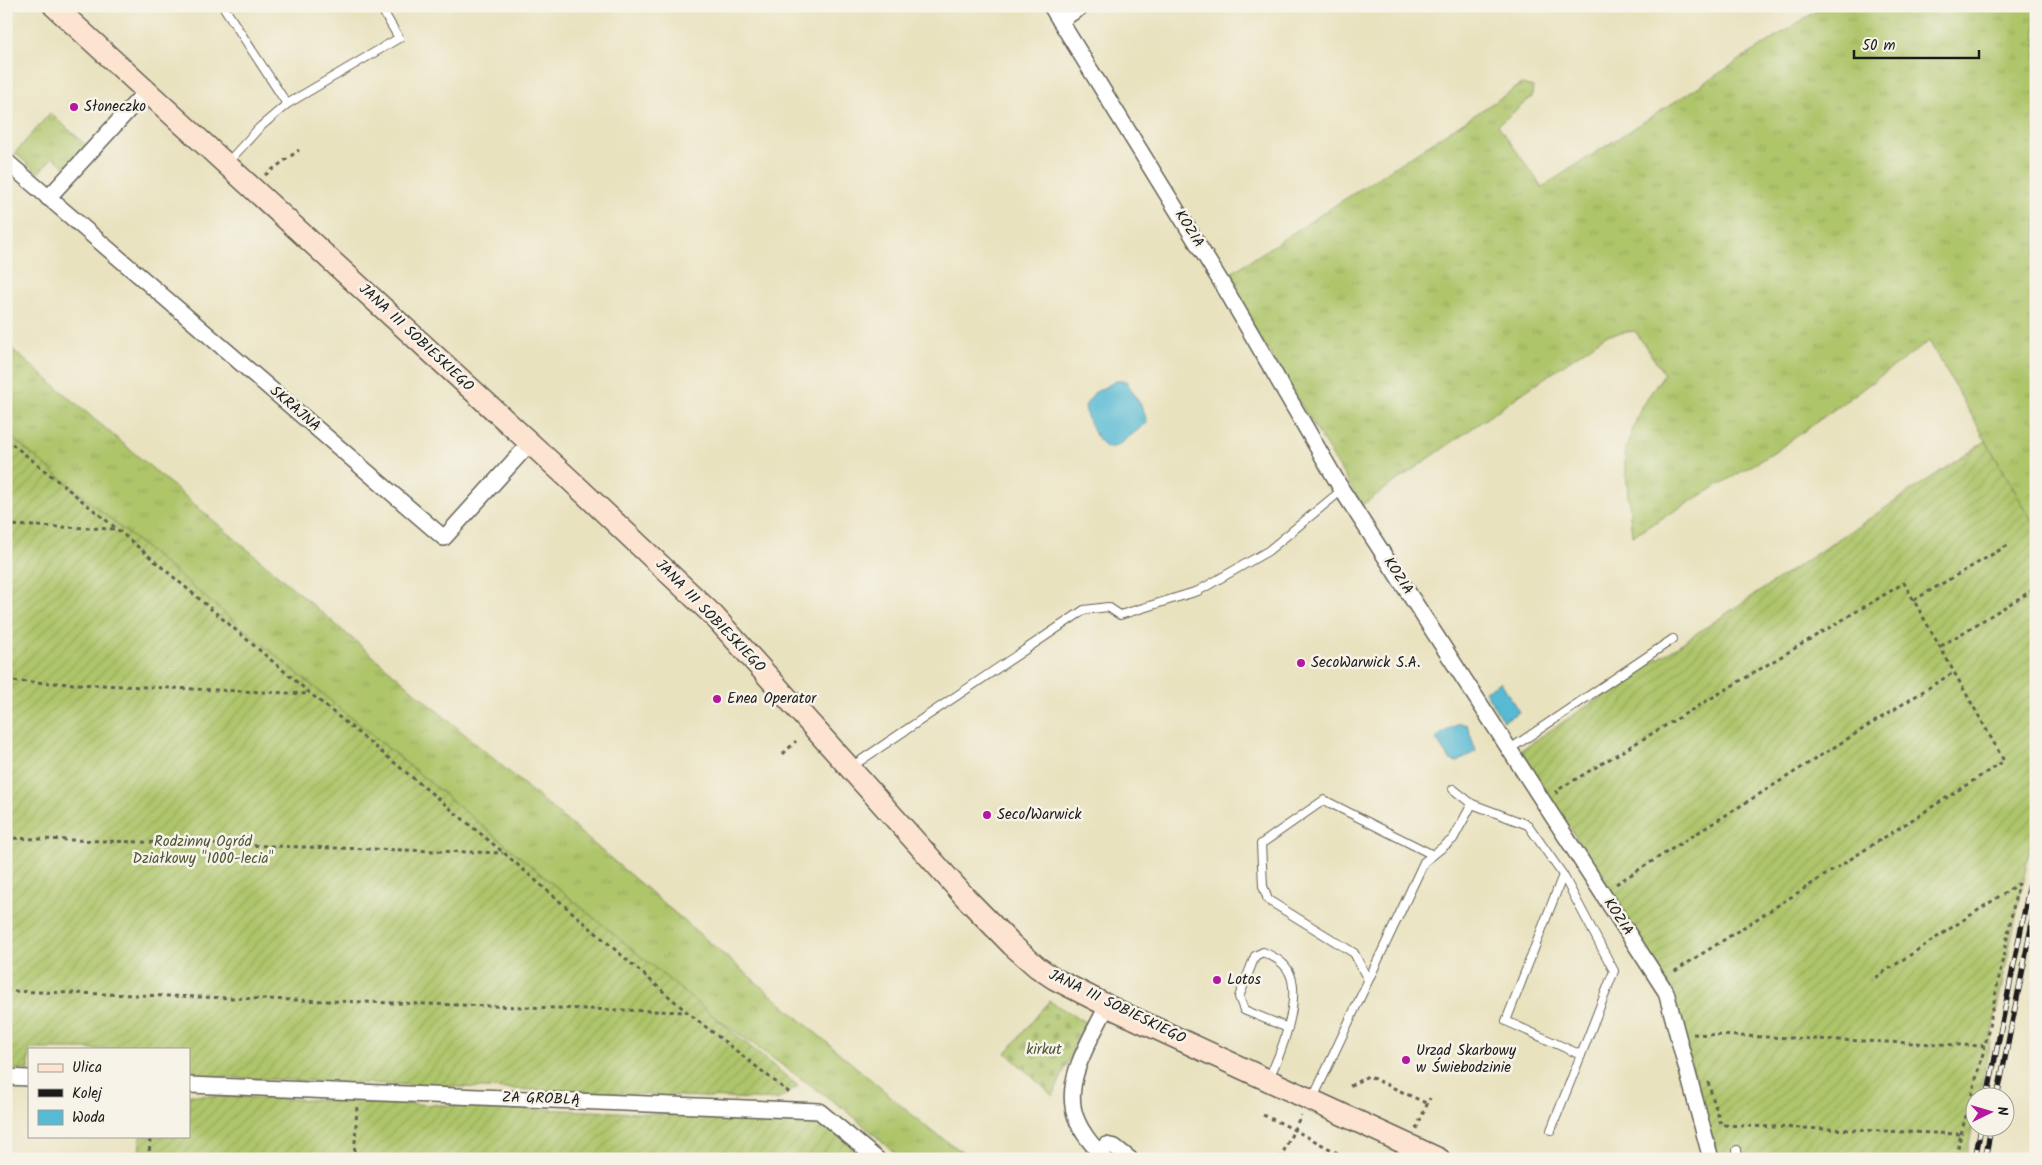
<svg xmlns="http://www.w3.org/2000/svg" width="2042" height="1165" font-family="Kalam,sans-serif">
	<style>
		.grass { fill: url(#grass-tufts); stroke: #657044 }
		.cemetery { fill: url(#cemetery-stones); stroke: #657044 }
		.garden { fill: url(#garden-furrows); stroke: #657044 }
		.water { fill: #56bad4; stroke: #396b78 }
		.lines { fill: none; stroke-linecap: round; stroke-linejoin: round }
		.lane-casing { stroke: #646155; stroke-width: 10 }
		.street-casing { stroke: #646155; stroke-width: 18 }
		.secondary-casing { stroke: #646155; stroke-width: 24 }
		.path { stroke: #646155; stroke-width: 3; stroke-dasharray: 4 4; stroke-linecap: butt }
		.lane { stroke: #fff; stroke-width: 8 }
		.street { stroke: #fff; stroke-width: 15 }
		.secondary { stroke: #fde4d1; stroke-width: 21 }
		.rail-casing { stroke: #1c1c1c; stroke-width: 5.5 }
		.rail { stroke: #f7f3e8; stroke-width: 4; stroke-dasharray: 11; stroke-linecap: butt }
		.poi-dot { fill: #b5179e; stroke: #f7f3e8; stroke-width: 2 }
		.labels { text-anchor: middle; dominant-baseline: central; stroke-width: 5; stroke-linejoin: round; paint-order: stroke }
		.poi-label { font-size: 15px; fill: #1c1c1c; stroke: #f7f3e8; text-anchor: start }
		.street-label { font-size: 15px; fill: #1c1c1c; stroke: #f7f3e8 }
		.park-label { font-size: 15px; fill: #4f5738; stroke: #f7f3e8 }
	</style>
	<defs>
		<pattern id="grass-tufts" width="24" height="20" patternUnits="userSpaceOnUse" patternTransform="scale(1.25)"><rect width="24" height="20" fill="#aec56b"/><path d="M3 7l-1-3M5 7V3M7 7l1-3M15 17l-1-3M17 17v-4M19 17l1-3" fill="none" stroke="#95a95c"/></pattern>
		<pattern id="cemetery-stones" width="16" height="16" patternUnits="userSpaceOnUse" patternTransform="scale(1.25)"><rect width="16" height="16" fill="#aec56b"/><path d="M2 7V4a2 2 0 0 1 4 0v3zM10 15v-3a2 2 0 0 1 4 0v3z" fill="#95a95c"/></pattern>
		<pattern id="garden-furrows" width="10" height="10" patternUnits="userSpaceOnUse" patternTransform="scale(1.25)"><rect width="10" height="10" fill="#aec56b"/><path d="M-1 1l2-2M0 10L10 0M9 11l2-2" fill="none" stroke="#95a95c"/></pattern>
	</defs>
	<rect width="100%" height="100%" fill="#f7f3e8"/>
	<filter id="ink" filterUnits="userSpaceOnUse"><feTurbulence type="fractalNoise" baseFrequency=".02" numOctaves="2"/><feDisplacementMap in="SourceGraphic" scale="10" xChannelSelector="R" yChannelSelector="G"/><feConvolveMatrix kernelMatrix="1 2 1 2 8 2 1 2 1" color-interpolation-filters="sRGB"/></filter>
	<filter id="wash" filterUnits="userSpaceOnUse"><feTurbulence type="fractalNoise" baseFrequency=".0096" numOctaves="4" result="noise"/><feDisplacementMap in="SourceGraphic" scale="20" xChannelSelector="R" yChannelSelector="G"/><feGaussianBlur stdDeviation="1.12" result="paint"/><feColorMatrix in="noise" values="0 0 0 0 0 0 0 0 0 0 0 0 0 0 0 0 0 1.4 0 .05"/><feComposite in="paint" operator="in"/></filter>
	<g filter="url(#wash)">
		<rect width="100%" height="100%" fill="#e9e2bf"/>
		<g class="grass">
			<path d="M1824,6H2036V528L1929,341L1775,452L1632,536L1624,453L1641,407L1664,374L1635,331L1606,335L1362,505L1226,281L1228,275L1522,84L1533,87L1532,97L1498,125L1542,187Z"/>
			<path d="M50,113L85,144L65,167L53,157L38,173L15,153Z"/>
			<path d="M6,344L930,1130L973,1159H902L847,1111L695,1003L6,436Z"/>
		</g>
		<path class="cemetery" d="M1049,1001L1085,1022L1053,1096L1006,1053Z"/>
		<g class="garden">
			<path d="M6,433L798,1086L778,1100L189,1076V1049H29V1070L6,1069Z"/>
			<path d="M1986,441L2036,528V818L1979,1097L1974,1098V1119L1966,1159H1718L1669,987L1521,750Z"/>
			<path d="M189,1095L815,1120L825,1125L868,1159H139L140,1136H189Z"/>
		</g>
		<g class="water">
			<path d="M1116,381H1126L1143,409L1147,423L1117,446L1106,448C1095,436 1087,423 1085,406L1094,393Z"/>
			<path d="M1501,682L1519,712L1503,721L1485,691Z"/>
			<path d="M1460,723L1467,725L1476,751L1458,762L1450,760L1436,739L1441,734Z"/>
		</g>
	</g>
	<g filter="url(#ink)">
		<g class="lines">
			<g class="lane-casing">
				<g id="lane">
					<path d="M223,6L287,104"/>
					<path d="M228,162L259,128L287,104L399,38L380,6"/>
					<path d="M1510,749L1673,639"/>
					<path d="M851,767L1084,610L1108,607L1120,615L1198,591L1268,551L1342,490"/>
					<path d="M1453,789L1472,804"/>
					<path d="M1368,980L1354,953L1268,900L1263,886L1261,844L1324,800L1433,855"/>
					<path d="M1268,1079C1281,1055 1301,1000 1290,974C1285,962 1274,957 1263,952L1255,956L1239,997L1244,1010L1288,1028"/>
					<path d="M1313,1098L1424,862L1453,839L1472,804L1528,825L1563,875L1506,1021L1581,1055L1614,971L1563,875"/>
					<path d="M1551,1130L1581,1055"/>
					<path d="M1737,1150L1738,1159"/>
				</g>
			</g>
			<g class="street-casing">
				<g id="street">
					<path d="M1051,6L1226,290L1342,490L1666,992L1711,1159"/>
					<path d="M1060,21L1082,6"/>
					<path d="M6,161L444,538L530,443"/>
					<path d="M48,198L147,90"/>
					<path d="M6,1077L29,1078"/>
					<path d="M189,1085L819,1111L877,1159"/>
					<path d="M1099,1152L1106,1145L1115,1147L1130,1159"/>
					<path d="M1105,1159C1094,1147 1082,1134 1076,1118C1062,1081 1091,1039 1107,1006"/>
				</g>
			</g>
			<g class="secondary-casing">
				<path id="secondary" d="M54,6L566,476L714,616L966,898L1012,945L1037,967L1055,979L1114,1009L1439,1159"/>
			</g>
			<g class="path">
				<path d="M265,175L299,150"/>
				<path d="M6,439L117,529L311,694L504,853L687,1012L791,1094"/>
				<path d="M6,525L116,529"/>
				<path d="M1914,600L2010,544"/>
				<path d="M1941,646L2036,588"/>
				<path d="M6,681L310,694"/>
				<path d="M783,754L796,741"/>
				<path d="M1558,794L1556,791L1904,583L2004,761L1672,973"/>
				<path d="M6,838L503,853"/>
				<path d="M1616,884L1954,672"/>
				<path d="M6,991L686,1012"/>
				<path d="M1693,1034L1985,1046L2018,884L1872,980"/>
				<path d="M1708,1082L1721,1125L1961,1134L1956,1159"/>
				<path d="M1350,1086L1368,1076L1428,1104"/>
				<path d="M1263,1115L1283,1124L1349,1159"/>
				<path d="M1416,1129L1430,1098"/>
				<path d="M1961,1134L1985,1046"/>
				<path d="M149,1159L150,1136"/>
				<path d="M354,1159L357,1107"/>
				<path d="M1280,1159L1301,1115"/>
				<path d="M1379,1159L1382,1152"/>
			</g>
			<use href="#lane" class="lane"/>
			<use href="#street" class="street"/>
			<use href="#secondary" class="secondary"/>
			<g class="rail-casing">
				<g id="rail">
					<path d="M1987,1098L2036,854"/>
					<path d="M1997,1098L2036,903"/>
					<path d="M1975,1159L1981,1128"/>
					<path d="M1985,1159L1991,1128"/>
				</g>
			</g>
			<use href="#rail" class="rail"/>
		</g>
	</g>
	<g class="poi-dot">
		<circle cx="74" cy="107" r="5"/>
		<circle cx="1301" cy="663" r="5"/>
		<circle cx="717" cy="699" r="5"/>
		<circle cx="987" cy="815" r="5"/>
		<circle cx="1217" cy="980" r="5"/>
		<circle cx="1406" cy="1060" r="5"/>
	</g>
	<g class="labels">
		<g class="poi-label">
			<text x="84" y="107">Słoneczko</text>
			<text x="1311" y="663">SecoWarwick S.A.</text>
			<text x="727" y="699">Enea Operator</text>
			<text x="997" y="815">Seco/Warwick</text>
			<text x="1227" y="980">Lotos</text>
			<text x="1416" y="1051">Urząd Skarbowy<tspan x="1416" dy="17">w Świebodzinie</tspan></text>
		</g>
		<g class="street-label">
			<text transform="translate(1189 229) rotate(58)">KOZIA</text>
			<text transform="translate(416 338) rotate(43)">JANA III SOBIESKIEGO</text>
			<text transform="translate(295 409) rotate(41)">SKRAJNA</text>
			<text transform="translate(1398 576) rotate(57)">KOZIA</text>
			<text transform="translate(710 616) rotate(46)">JANA III SOBIESKIEGO</text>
			<text transform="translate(1618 917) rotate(57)">KOZIA</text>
			<text transform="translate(1117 1007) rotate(26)">JANA III SOBIESKIEGO</text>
			<text transform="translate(541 1099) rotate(2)">ZA GROBLĄ</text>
		</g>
		<g class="park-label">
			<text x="203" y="842">Rodzinny Ogród<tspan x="203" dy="17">Działkowy "1000-lecia"</tspan></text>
			<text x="1044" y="1050">kirkut</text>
		</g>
	</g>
	<rect width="2042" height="1165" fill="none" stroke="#f7f3e8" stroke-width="25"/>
	<rect x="28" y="1048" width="162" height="90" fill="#f7f3e8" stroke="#9f9d96"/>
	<rect x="38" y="1064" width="25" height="8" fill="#fde4d1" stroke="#9f9d96"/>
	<text x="72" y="1072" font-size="15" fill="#1c1c1c">Ulica</text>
	<rect x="38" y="1089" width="25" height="8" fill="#1c1c1c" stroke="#9f9d96"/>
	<text x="72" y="1098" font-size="15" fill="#1c1c1c">Kolej</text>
	<rect x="38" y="1110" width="25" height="15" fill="#56bad4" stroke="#9f9d96"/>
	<text x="72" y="1122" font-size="15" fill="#1c1c1c">Woda</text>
	<g transform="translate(1990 1112) rotate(85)"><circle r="24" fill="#f7f3e8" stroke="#9f9d96"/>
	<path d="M0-4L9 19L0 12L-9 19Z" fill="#b5179e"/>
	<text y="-8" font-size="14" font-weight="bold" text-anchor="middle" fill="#1c1c1c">N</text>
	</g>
	<path d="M1854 50v8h125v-8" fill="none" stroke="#1c1c1c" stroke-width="2.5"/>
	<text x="1862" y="50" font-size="15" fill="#1c1c1c" stroke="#f7f3e8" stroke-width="4" paint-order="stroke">50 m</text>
</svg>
